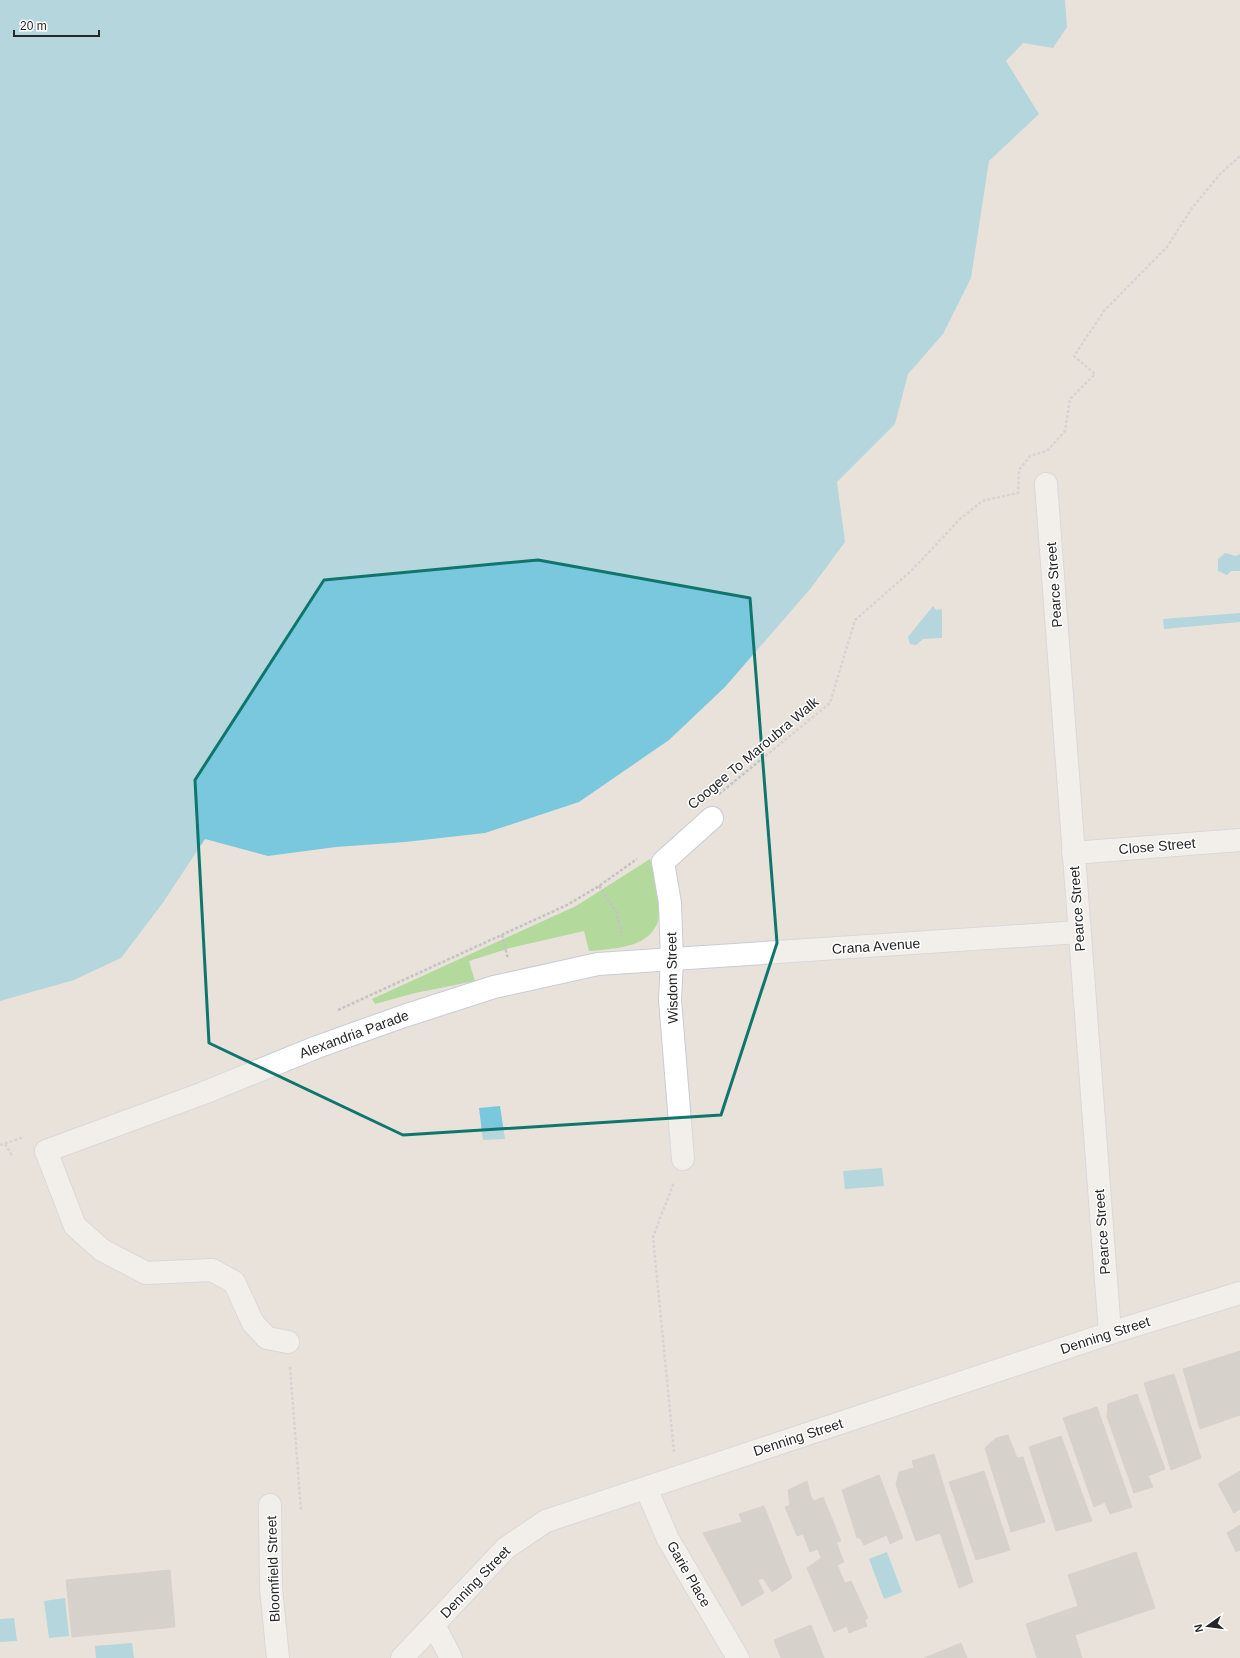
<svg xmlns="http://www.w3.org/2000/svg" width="1240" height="1658" font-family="Helvetica,sans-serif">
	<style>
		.green { fill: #b4d99d }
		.water { fill: #79c8de }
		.building { fill: #c1bcb6; stroke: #c3bdb5 }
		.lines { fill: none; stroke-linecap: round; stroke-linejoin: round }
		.minor-casing { stroke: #c9ccd8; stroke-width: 24 }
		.path { stroke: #c3c3c3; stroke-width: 2.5; stroke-dasharray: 3 2; stroke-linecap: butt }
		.minor { stroke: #fff; stroke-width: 22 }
		.marked { fill: none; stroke: #0f766e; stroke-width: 3; stroke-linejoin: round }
		.labels { text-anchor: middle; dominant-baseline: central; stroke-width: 3; stroke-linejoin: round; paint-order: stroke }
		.street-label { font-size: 14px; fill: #272727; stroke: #fff }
	</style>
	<rect width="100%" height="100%" fill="#e8e2db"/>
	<path class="green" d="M650,859C654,872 660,887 661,901C662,947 624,948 589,951L584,931L510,948L469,961L475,981L415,993L375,1004L372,999L576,906Z"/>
	<g class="water">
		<path d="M0,0H1065L1067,27L1053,48L1023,43L1006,61L1039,114L989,161L971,278L943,334L908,374L895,424L837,482L845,542L811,588L725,687L669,740L579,802L485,833L405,842L336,847L268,856L205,839L162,904L121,958L74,980L0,1001Z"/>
		<path d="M1225,553L1236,556L1240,554V571H1231L1227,575L1218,571V559Z"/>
		<path d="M933,606L936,610L942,609V638L923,639L916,645L910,644L908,637Z"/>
		<path d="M1240,613V622L1164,629L1163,619Z"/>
		<path d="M500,1106L505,1139L483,1140L479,1108Z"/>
		<path d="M882,1168L884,1186L845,1189L843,1171Z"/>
		<path d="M887,1552L902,1592L884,1599L869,1559Z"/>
		<path d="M65,1598L69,1636L49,1638L44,1601Z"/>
		<path d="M14,1618L17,1641L0,1642V1619Z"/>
		<path d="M132,1643L134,1658H96L95,1646Z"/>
	</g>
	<g class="building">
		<path d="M1240,1351V1415L1200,1429L1183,1369Z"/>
		<path d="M1174,1374L1201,1458L1171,1470L1144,1383Z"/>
		<path d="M1137,1394L1165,1469L1148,1476L1153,1487L1134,1493L1107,1417L1108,1404Z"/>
		<path d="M1097,1407L1132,1507L1110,1514L1105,1502L1094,1507L1063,1418Z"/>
		<path d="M1008,1435L1017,1458L1023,1457L1045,1522L1011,1532L985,1448L996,1438Z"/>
		<path d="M1061,1436L1092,1521L1056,1531L1029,1447Z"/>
		<path d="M934,1454L973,1582L959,1588L940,1533L916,1541L896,1485L899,1472L914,1468L912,1461Z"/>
		<path d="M984,1471L1010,1550L976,1560L949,1482Z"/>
		<path d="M1240,1471V1509L1234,1513L1218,1484Z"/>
		<path d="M879,1475L903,1538L890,1544L887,1535L864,1545L860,1538H857L842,1490Z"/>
		<path d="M807,1481L811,1497L814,1501L823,1497L841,1541L836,1542L844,1562L837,1565L845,1583L851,1581L868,1618L865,1620L867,1626L849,1633L847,1626L834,1632L807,1568L821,1558L818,1549L810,1552L803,1534L797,1536L785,1507L790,1505L788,1490Z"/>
		<path d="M764,1506L792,1578L772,1592L763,1578L758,1580L764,1593L742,1606L703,1533L742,1522L739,1514Z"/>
		<path d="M1240,1525V1550L1236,1552L1227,1533Z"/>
		<path d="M1136,1552L1155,1608L1075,1635L1082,1658H1037L1026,1624L1078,1606L1068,1575Z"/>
		<path d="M170,1570L175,1627L72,1637L66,1580Z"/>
		<path d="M811,1625L824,1658H781L774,1640Z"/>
		<path d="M961,1643L967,1658H924Z"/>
	</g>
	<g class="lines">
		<g class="minor-casing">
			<g id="minor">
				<path d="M1046,484L1110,1333"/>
				<path d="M1073,853L1240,840"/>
				<path d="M683,1159L670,1000L672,960L670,903L663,862L712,818"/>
				<path d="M288,1342L267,1338L253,1323L234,1282L212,1270L146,1273L102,1250L75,1226L46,1151L201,1094L317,1047L404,1016L494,987L598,964L1079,932"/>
				<path d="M646,1488L668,1539L738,1658"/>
				<path d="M270,1505L271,1588L278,1658"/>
				<path d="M434,1625L451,1658"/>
				<path d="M402,1658L506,1548L546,1521L1110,1333L1240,1293"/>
			</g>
		</g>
		<g class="path">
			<path d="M719,794L830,703L855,620L912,570L960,519L982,501L1018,493L1019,470L1030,456L1047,451L1065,431L1070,399L1095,374L1074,356L1104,311L1167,247L1192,208L1221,173L1240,156"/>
			<path d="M599,886L617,913L622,936"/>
			<path d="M502,935L508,959"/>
			<path d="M338,1010L567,905L599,886L637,859"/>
			<path d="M5,1144L13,1157"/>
			<path d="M0,1145L24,1137"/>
			<path d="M290,1367L301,1510"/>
			<path d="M674,1452L653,1237L674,1182"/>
		</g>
		<use href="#minor" class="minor"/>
	</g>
	<path d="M0 0H1240V1658H0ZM538,560L750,598L777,943L721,1115L403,1135L209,1043L195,780L324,580Z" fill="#e8e2db" fill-opacity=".55" fill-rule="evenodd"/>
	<path class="marked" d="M538,560L750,598L777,943L721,1115L403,1135L209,1043L195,780L324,580Z"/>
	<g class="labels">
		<g class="street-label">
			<text transform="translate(1054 585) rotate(-94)">Pearce Street</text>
			<text transform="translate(753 753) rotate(-40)">Coogee To Maroubra Walk</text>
			<text transform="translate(1157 846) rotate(-5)">Close Street</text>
			<text transform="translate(1077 909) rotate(-94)">Pearce Street</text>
			<text transform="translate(876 946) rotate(-4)">Crana Avenue</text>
			<text transform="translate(672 978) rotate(-91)">Wisdom Street</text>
			<text transform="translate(354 1034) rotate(-20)">Alexandria Parade</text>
			<text transform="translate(1102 1232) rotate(-94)">Pearce Street</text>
			<text transform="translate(1105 1335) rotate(-18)">Denning Street</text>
			<text transform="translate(798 1437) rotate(-18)">Denning Street</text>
			<text transform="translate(273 1569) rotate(-92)">Bloomfield Street</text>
			<text transform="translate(689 1574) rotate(60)">Garie Place</text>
			<text transform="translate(475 1582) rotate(-46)">Denning Street</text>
		</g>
	</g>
	<g transform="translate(1208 1626) rotate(256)" stroke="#ffffff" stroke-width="3" paint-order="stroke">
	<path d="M0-3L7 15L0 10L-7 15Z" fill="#272727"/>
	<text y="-6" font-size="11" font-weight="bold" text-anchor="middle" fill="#272727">N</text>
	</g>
	<path d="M14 30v6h85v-6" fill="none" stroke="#272727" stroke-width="2"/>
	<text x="20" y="30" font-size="12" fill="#272727" stroke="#ffffff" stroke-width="3" paint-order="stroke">20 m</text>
</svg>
